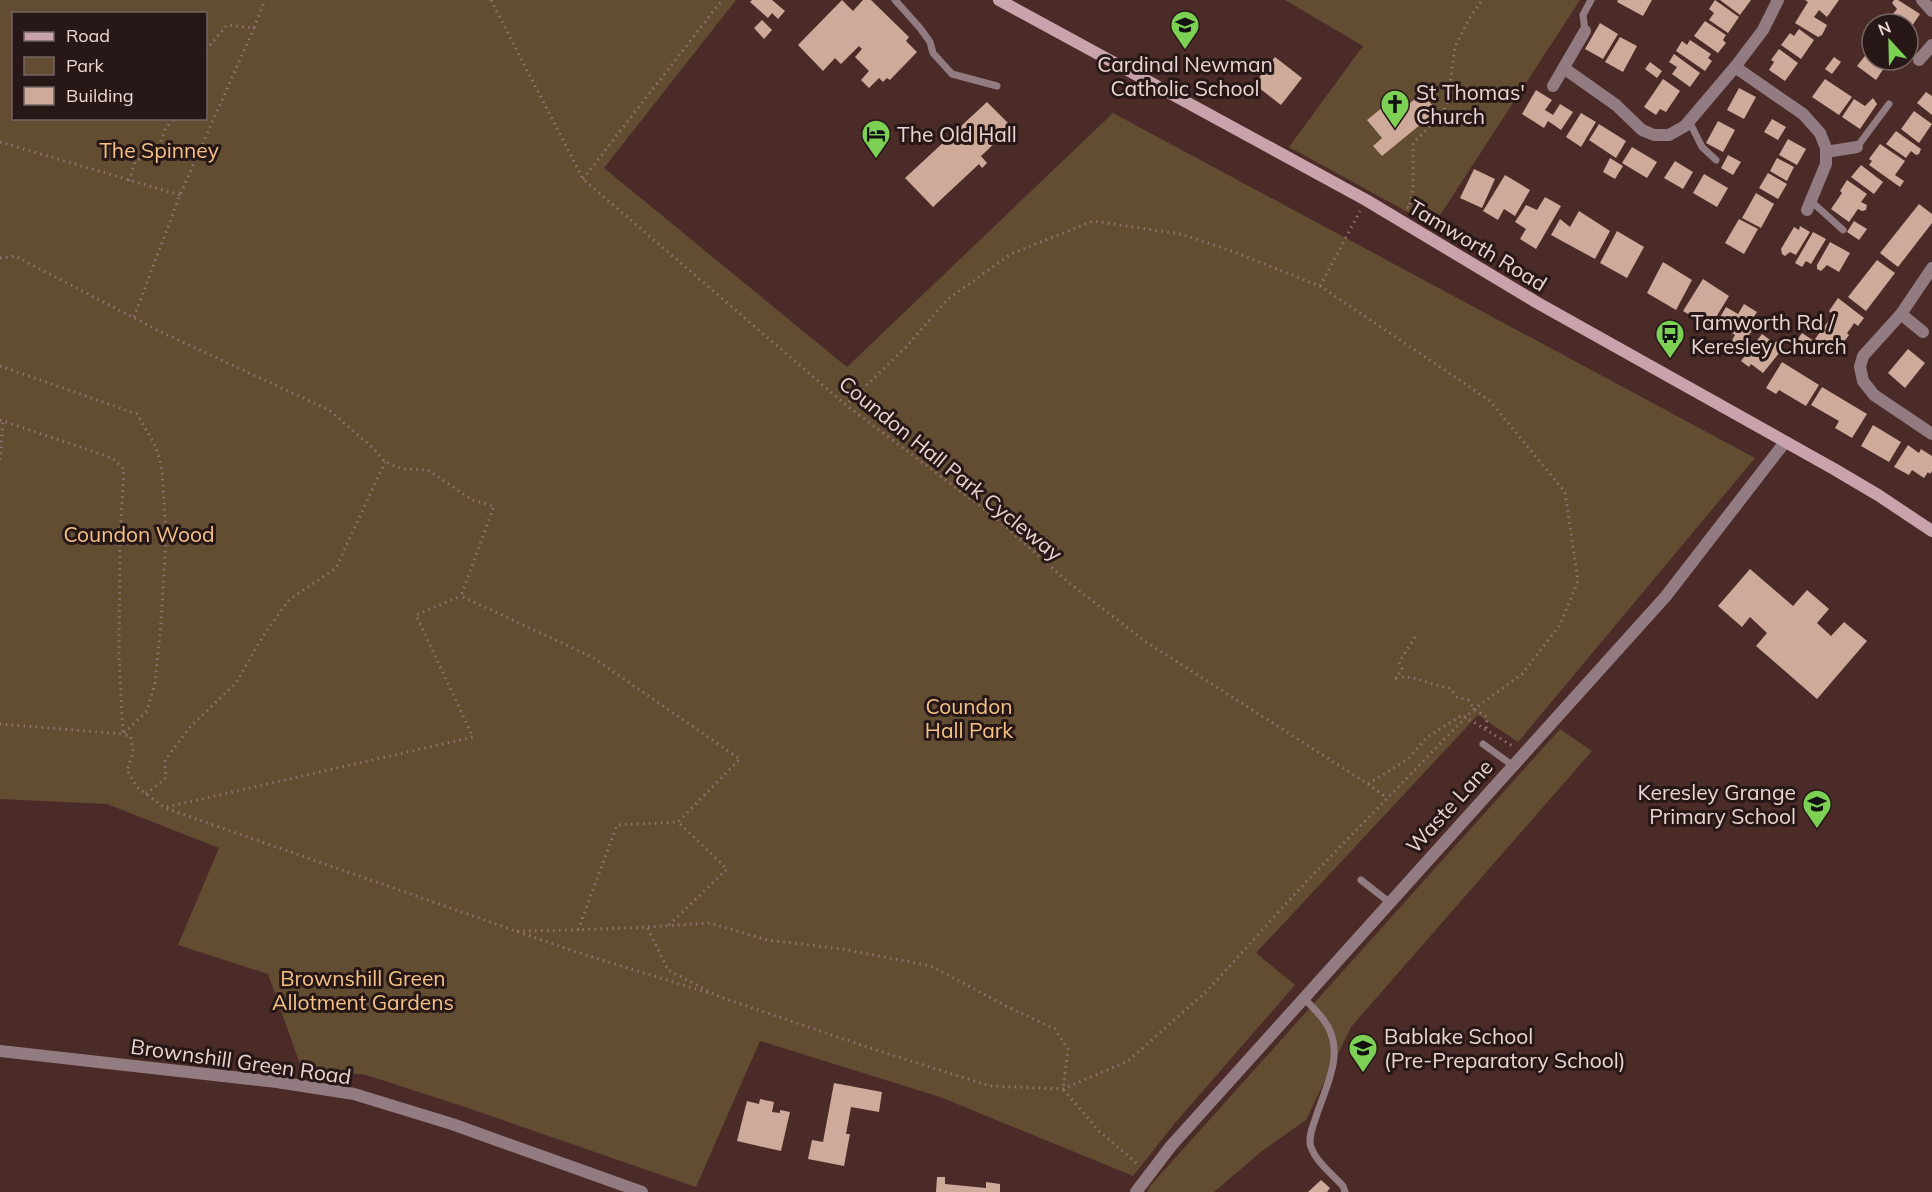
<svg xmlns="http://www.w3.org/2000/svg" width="1932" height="1192" font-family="Mulish,sans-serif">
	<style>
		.green { fill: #624c32; fill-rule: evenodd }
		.building { fill: #cdaa99 }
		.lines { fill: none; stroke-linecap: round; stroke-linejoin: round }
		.path { stroke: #8f7471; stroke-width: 3; stroke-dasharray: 1.5 4.5; stroke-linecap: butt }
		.service { stroke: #937c81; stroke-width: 7 }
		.minor { stroke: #937c81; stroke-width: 12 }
		.tertiary { stroke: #937c81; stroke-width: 12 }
		.secondary { stroke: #c8a3ab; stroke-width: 12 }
		.labels { text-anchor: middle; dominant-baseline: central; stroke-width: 6; stroke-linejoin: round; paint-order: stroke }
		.poi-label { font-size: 21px; fill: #ead5d3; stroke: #271817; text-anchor: start }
		.park-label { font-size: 21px; fill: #f5c286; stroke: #271817 }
		.street-label { font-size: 21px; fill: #ead5d3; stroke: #271817 }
	</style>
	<rect width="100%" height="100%" fill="#4b2b28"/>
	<g class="green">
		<path d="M0,0H736L604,168L847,367L1113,113L1755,458L1518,742L1478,715L1256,953L1295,985L1175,1123L1133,1176L940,1097L760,1041L696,1187L462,1106L366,1075L301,1067L268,974L178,945L219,848L107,804L0,799ZM14,14H206V118H14Z"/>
		<path d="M1285,0H1580L1433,226L1289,147L1363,46Z"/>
		<path d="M1560,729L1592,751L1351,1027L1306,1120L1262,1151L1214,1192H1147L1150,1186Z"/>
	</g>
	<g class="building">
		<path d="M752,0H772L785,11L778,19L772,13L768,18L750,2Z"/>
		<path d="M842,0L853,11L863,0H871L909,37L906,41L917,52L890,80L887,78L883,82L879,78L869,88L861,80L869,71L855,57L862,49L859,46L841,64L835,58L823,71L798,45Z"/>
		<path d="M1618,0H1652L1643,16L1617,2Z"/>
		<path d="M1715,0L1739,17L1728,33L1709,20L1714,13L1709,9Z"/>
		<path d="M1720,0H1751L1740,15Z"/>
		<path d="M1805,0H1839L1827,17L1819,10L1814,17L1827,25L1822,35L1818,37L1795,23L1808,2Z"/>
		<path d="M1894,0H1898L1920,14L1910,29L1908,24H1903L1891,16L1897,9L1892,3Z"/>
		<path d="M762,20L772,30L764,39L754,28Z"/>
		<path d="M1705,21L1726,35L1723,40L1726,43L1718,53L1694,36Z"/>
		<path d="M1600,23L1618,34L1603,59L1585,49Z"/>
		<path d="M1799,29L1814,40L1801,59L1781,45L1790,33L1794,36Z"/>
		<path d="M1620,37L1637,46L1623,72L1605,62Z"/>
		<path d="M1690,40L1711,54L1708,58L1712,61L1705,71L1676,51L1682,41L1687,45Z"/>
		<path d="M1779,49L1798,63L1785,81L1769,70L1774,62L1771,60Z"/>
		<path d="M1868,52L1872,55V60H1879L1886,65L1876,80L1857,66Z"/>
		<path d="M1674,54L1700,73L1690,87L1672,74L1677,67L1669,62Z"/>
		<path d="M1275,57L1302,78L1281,105L1254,84Z"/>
		<path d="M1834,57L1841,62L1832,74L1825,69Z"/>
		<path d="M1650,62L1662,71L1657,78L1645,69Z"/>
		<path d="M1663,79L1680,91L1666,112L1660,109L1656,115L1644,107Z"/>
		<path d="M1825,79L1852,97L1839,115L1812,97Z"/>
		<path d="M1739,88L1756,97L1744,119L1727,110Z"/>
		<path d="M1536,90L1552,100L1545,110L1553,115L1560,104L1573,112L1561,130L1548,121L1544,128L1522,114Z"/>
		<path d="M1926,92L1932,96V115L1917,103Z"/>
		<path d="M1422,93L1437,111L1382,156L1373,146L1382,138L1367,120L1394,98L1403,109Z"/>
		<path d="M1873,98L1877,104L1860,129L1842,117L1854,99L1865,106Z"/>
		<path d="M987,102L1012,127L981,156L987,163L982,168L979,164L933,207L905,178Z"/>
		<path d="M1914,111L1932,124L1919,143L1901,129Z"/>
		<path d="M1581,113L1596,122L1581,147L1566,137Z"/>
		<path d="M1772,119L1786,127L1778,140L1764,132Z"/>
		<path d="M1718,121L1735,130L1723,152L1706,143Z"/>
		<path d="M1599,124L1626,141L1616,158L1589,140Z"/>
		<path d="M1896,131L1921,149L1919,154L1916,155L1911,151L1906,158L1886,144Z"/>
		<path d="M1788,139L1806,149L1797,165L1779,155Z"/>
		<path d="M1880,144L1905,161L1895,175L1904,181L1900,187L1869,165L1872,161L1869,159Z"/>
		<path d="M1632,147L1657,162L1647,178L1622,163Z"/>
		<path d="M1728,155L1741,162L1733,175L1721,168Z"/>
		<path d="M1610,158L1623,166L1615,179L1603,172Z"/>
		<path d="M1777,158L1794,167L1787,181L1770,171Z"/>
		<path d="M1675,161L1693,172L1683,189L1664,178Z"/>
		<path d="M1861,165L1883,182L1874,194L1851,177Z"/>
		<path d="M1474,169L1495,179L1482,208L1460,198Z"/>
		<path d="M1768,173L1787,184L1778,199L1759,188Z"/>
		<path d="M1704,174L1728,188L1717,207L1693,193Z"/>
		<path d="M1505,175L1530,190L1515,216L1504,209L1498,220L1483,211Z"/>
		<path d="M1847,180L1867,194L1861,202L1867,205L1866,210L1862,211L1858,209L1849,222L1831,209L1842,193L1840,191Z"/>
		<path d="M1756,193L1774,204L1761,228L1742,218Z"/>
		<path d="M1545,197L1561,206L1536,249L1520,239L1526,229L1515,222L1526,205L1537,210Z"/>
		<path d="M1919,204L1932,214V223L1898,267L1880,253Z"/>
		<path d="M1579,211L1610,231L1595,259L1551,235L1560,219L1570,227Z"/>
		<path d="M1739,219L1758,229L1744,254L1725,243Z"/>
		<path d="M1854,221L1867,229L1859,240L1847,232Z"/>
		<path d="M1800,226L1810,232L1796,255L1790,252L1785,256L1782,254L1781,249L1794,227L1799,230Z"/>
		<path d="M1617,231L1644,247L1627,278L1600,263Z"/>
		<path d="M1813,232L1826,239L1811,264L1806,261L1802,267L1795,263Z"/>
		<path d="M1830,242L1850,253L1839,272L1827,265L1821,271L1817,269V265Z"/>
		<path d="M1877,260L1895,273L1866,311L1848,297Z"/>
		<path d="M1663,262L1692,280L1676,310L1647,293Z"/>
		<path d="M1703,279L1729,296L1710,327L1683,311Z"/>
		<path d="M1838,298L1864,318L1858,326L1854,323L1851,328L1847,333L1849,335L1837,351L1834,349L1832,352L1815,339L1833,315L1829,311Z"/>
		<path d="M1744,304L1757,312L1748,326L1753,329L1747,338L1751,340L1742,356L1728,348L1735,335L1716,324L1726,307L1738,314Z"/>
		<path d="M1802,333L1814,341L1803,356L1791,348Z"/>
		<path d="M1762,334L1774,343L1780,340L1784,347L1763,373L1751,364L1749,367L1741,361Z"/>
		<path d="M1908,349L1925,363L1905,388L1888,373Z"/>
		<path d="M1782,362L1819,385L1806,406L1779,390L1776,394L1766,388Z"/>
		<path d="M1822,387L1867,414L1852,438L1835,428L1839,421L1811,405Z"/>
		<path d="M1873,425L1901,442L1889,462L1861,446Z"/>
		<path d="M1908,445L1919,453L1921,449L1932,456V471L1930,474L1928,472L1924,478L1912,470L1909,475L1894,467Z"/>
		<path d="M1750,569L1793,606L1807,590L1829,609L1817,623L1831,636L1844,622L1867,641L1817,699L1756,646L1767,633L1750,617L1742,627L1718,606Z"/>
		<path d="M834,1083L882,1092L879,1112L851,1107L846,1134H850L844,1166L808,1159L812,1140L823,1142Z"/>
		<path d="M760,1099L774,1102L772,1112L780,1113V1110L790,1112L781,1151L737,1141L747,1101L759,1104Z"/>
		<path d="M937,1177H945V1184L986,1188V1182L1000,1184V1192H936Z"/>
		<path d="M1321,1180L1330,1188L1327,1192H1308Z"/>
	</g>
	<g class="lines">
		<g class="path">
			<path d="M491,0L583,179L846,405L996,518L1068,582L1146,642L1368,784L1387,798"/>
			<path d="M206,50L227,25L254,28L265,0"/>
			<path d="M0,142L180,195"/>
			<path d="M583,179L722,0"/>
			<path d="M129,181L135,162L159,147L166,127L176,118"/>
			<path d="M1407,207L1409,208L1413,188V143L1442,115L1448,100L1455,47L1469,19L1482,0"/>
			<path d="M0,258L15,256L161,332L329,410L372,447L385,462L403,469L428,470L472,500L494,506L461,596L592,657L740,759L678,822L617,825L578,930L647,927L668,970L720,997L876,1050L990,1086L1063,1089L1128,1061L1207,991L1304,884L1466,717L1474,709L1522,674L1560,625L1578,581L1565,492L1489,400L1320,286L1234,252L1181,234L1093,221L1011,254L948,299L906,347L846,405"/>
			<path d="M1320,286L1360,211"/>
			<path d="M134,317L180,195L254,28"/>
			<path d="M0,366L137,414L156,447L162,469L166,537L161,624L155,683L147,711L123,734L131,737L133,752L127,770L137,787L165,808L576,952L712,994"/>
			<path d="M0,420L112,458L124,469L120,536L119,657L123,734L0,724"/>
			<path d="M0,460L3,421"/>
			<path d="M1415,637L1399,662L1402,669L1396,678C1415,674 1431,686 1450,688L1457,697L1468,700L1474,709L1487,717L1486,728"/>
			<path d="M1368,784L1408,759L1426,738L1462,715L1514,747"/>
			<path d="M146,794L166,778L165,760L191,726L236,683L263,636L289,600L336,568L385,462"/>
			<path d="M167,807L473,737L416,615L461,596"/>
			<path d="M669,925L727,869L678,822"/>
			<path d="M648,927L710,923L767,940L842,949L931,966L1006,1006L1055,1029L1068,1049L1063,1089L1099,1131L1139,1165"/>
			<path d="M517,931L578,930"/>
		</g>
		<g class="service">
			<path d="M895,0L920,28L930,42L933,53L952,74L997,86"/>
			<path d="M1585,31L1583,15L1591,0"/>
			<path d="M1689,121L1702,147L1716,160"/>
			<path d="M1857,147L1889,104"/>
			<path d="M1811,201L1843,230"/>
			<path d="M1483,744L1512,765"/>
			<path d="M1361,880L1389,902"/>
			<path d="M1304,998C1310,1005 1317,1011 1323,1019C1348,1051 1325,1087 1315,1120C1312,1128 1308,1139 1311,1147C1316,1162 1333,1175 1343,1186L1345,1192"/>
		</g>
		<g class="minor">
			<path d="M1922,0L1932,11"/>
			<path d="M1919,60L1932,45"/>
			<path d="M1735,67L1803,114L1820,133L1826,148V164L1807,210"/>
			<path d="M1565,69L1616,105L1642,130L1654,135H1669L1685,126L1735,67L1763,30L1778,0"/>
			<path d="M1553,86L1585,31"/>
			<path d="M1826,152L1857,147"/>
			<path d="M1932,268L1901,314L1863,356L1860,367L1863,381L1874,395L1932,434"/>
			<path d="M1901,314L1923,332"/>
		</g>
		<g class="tertiary">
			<path d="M0,1051L277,1082L354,1094L452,1124L642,1192"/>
			<path d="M1136,1192L1171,1146L1666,596L1785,442"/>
		</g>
		<path class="secondary" d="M999,0L1366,200L1536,302L1834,469L1878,495L1932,531"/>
	</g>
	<defs>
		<g id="school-pin" transform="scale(1.5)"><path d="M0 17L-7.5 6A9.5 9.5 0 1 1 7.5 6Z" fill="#7cd154" stroke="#271817"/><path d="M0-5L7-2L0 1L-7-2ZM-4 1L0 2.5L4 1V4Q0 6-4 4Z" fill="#111"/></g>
		<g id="church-pin" transform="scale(1.5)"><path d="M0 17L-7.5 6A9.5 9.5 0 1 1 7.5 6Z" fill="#7cd154" stroke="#271817"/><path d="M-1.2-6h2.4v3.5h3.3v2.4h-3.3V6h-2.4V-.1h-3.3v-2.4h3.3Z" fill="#111"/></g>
		<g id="hotel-pin" transform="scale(1.5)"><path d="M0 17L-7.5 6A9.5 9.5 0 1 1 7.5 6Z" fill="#7cd154" stroke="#271817"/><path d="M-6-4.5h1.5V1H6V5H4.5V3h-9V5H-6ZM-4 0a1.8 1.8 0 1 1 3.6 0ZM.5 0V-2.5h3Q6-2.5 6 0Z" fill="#111"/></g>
		<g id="bus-pin" transform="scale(1.5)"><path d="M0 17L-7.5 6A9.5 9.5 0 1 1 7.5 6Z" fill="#7cd154" stroke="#271817"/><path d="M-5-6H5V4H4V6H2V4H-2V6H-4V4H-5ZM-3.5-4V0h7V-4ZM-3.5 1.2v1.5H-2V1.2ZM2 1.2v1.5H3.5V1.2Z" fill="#111"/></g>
	</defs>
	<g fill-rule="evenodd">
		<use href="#school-pin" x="1185" y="25"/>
		<use href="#church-pin" x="1395" y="104"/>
		<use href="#hotel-pin" x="876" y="134"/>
		<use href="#bus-pin" x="1670" y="334"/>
		<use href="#school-pin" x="1817" y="804"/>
		<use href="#school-pin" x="1363" y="1048"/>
	</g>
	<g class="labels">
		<g class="poi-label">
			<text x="1185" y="64" text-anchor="middle">Cardinal Newman<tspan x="1185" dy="24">Catholic School</tspan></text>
			<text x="1416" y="92">St Thomas'<tspan x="1416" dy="24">Church</tspan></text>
			<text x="897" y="134">The Old Hall</text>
			<text x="1691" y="322">Tamworth Rd /<tspan x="1691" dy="24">Keresley Church</tspan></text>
			<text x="1796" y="792" text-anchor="end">Keresley Grange<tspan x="1796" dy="24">Primary School</tspan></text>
			<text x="1384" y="1036">Bablake School<tspan x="1384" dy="24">(Pre-Preparatory School)</tspan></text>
		</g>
		<g class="park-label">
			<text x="159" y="150">The Spinney</text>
			<text x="139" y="534">Coundon Wood</text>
			<text x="969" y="706">Coundon<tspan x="969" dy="24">Hall Park</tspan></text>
			<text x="363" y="978">Brownshill Green<tspan x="363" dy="24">Allotment Gardens</tspan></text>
		</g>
		<g class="street-label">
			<text transform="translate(1478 245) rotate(31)">Tamworth Road</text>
			<text transform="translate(951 468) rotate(39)">Coundon Hall Park Cycleway</text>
			<text transform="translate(1449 806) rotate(-48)">Waste Lane</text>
			<text transform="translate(241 1061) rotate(8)">Brownshill Green Road</text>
		</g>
	</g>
	<rect x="12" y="12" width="195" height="108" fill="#271817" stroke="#756462" stroke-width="1.5"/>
	<rect x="24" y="32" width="30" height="9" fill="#c8a3ab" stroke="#756462" stroke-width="1.5"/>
	<text x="66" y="42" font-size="18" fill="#ead5d3">Road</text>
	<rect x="24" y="57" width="30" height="18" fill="#624c32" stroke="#756462" stroke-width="1.5"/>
	<text x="66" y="72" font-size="18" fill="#ead5d3">Park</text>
	<rect x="24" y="87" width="30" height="18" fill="#cdaa99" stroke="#756462" stroke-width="1.5"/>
	<text x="66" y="102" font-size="18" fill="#ead5d3">Building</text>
	<g transform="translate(1890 42) rotate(338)"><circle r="28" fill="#271817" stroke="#756462" stroke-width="1.5"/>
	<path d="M0-4.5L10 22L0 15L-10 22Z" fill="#7cd154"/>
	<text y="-9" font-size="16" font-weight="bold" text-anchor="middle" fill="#ead5d3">N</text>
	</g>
</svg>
